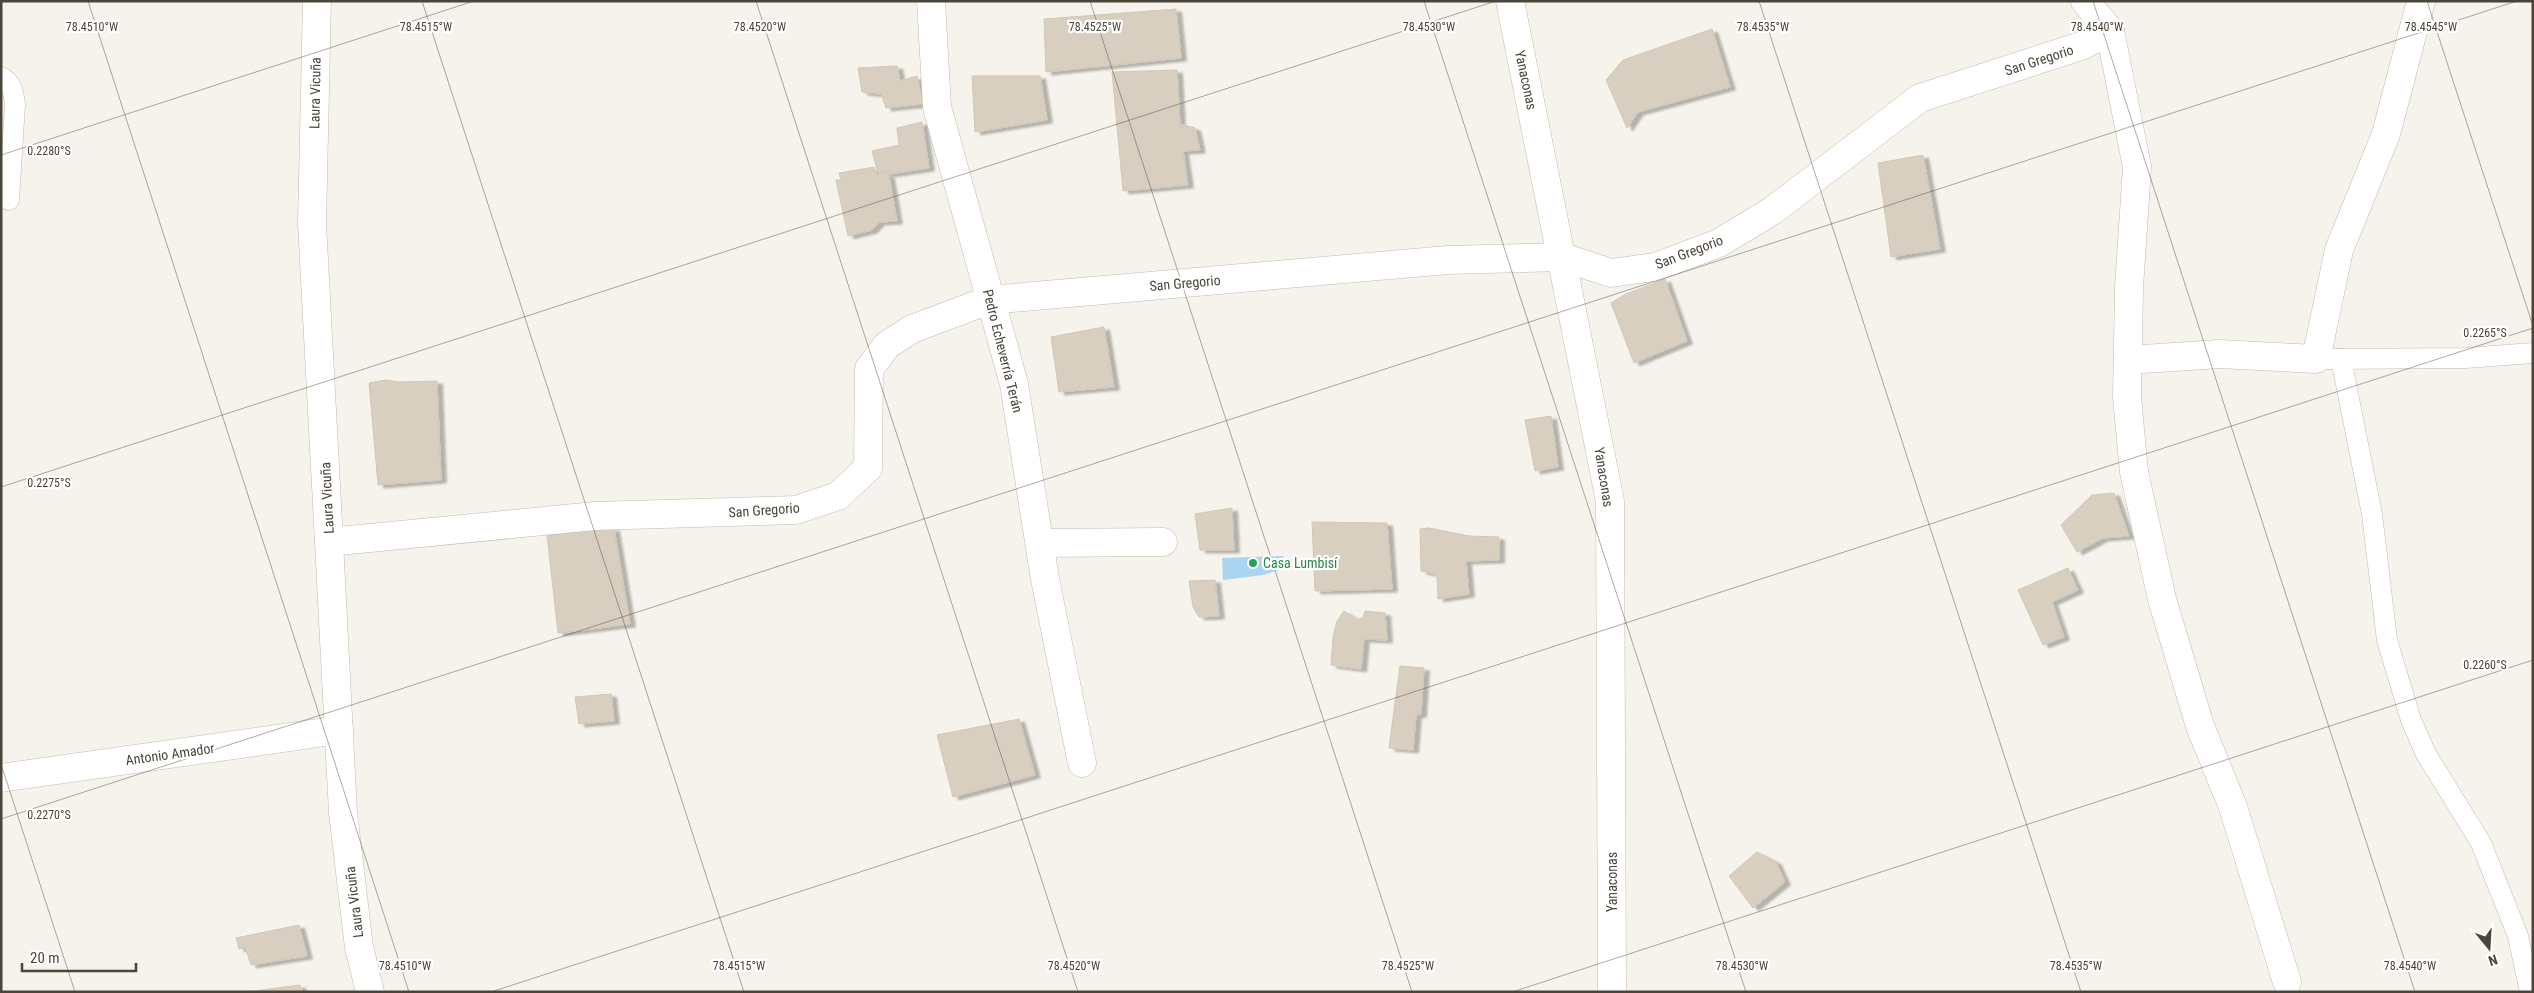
<svg xmlns="http://www.w3.org/2000/svg" width="2534" height="993" font-family="'Roboto Condensed',sans-serif">
	<style>
		.water { fill: #a9d4f2 }
		.building { fill: #d8cfc1; stroke: #d3c7b4; filter: url(#shadow) }
		.lines { fill: none; stroke-linecap: round; stroke-linejoin: round }
		.lane-casing { stroke: #c2bbae; stroke-width: 21 }
		.street-casing { stroke: #c2bbae; stroke-width: 29 }
		.lane { stroke: #fff; stroke-width: 20 }
		.street { stroke: #fff; stroke-width: 28 }
		.ticks { fill: none; stroke: #4b4439; stroke-width: 1; stroke-opacity: 0.45 }
		.leisure-dot { fill: #2e9e5b; stroke: #fff; stroke-width: 2 }
		.labels { text-anchor: middle; dominant-baseline: central; stroke-width: 4.5; stroke-linejoin: round; paint-order: stroke }
		.street-label { font-size: 14px; fill: #4b4439; stroke: #fff }
		.leisure-label { font-size: 14px; fill: #27864d; stroke: #fff; text-anchor: start }
		.ticks-label { font-size: 12px; text-anchor: middle; fill: #4b4439; stroke: #fff; stroke-width: 4.5; stroke-linejoin: round; paint-order: stroke }
	</style>
	<defs>
		<filter id="shadow"><feDropShadow dx="5.5" dy="3" stdDeviation="1" flood-color="#0004"/></filter>
	</defs>
	<rect width="100%" height="100%" fill="#f6f3ec"/>
	<path class="water" d="M1283,556L1285,568L1263,575L1223,580L1222,558Z"/>
	<g class="building">
		<path d="M1176,9L1181,58L1046,72L1044,19Z"/>
		<path d="M1712,29L1730,87L1638,112L1627,128L1606,80L1623,60Z"/>
		<path d="M897,66L900,81L917,76L923,104L886,108L881,94L862,92L858,68Z"/>
		<path d="M1177,70L1180,124L1195,128L1200,150L1183,151L1188,185L1123,191L1112,72Z"/>
		<path d="M972,76H1040L1047,120L975,132Z"/>
		<path d="M922,122L929,168L889,174L885,171L878,173L872,151L899,145L897,128Z"/>
		<path d="M1923,155L1940,249L1891,257L1878,163Z"/>
		<path d="M874,167L877,175L884,172L889,176L897,221L879,222L872,230L848,236L836,180H841L839,173Z"/>
		<path d="M1665,279L1687,341L1634,363L1611,303L1626,294Z"/>
		<path d="M1104,327L1114,387L1059,392L1051,337Z"/>
		<path d="M386,380L399,382L437,381L441,480L378,485L369,383Z"/>
		<path d="M1551,416L1558,467L1535,471L1525,420Z"/>
		<path d="M2114,493L2129,536L2103,538L2077,552L2061,525L2092,495Z"/>
		<path d="M1232,508L1234,550H1200L1195,514Z"/>
		<path d="M1312,522L1387,523L1392,589L1315,591Z"/>
		<path d="M614,528L630,624L558,633L547,535Z"/>
		<path d="M1429,528L1469,536L1499,537V560L1466,561L1469,594L1438,599L1437,574L1421,571L1420,529Z"/>
		<path d="M2068,568L2078,590L2052,602L2064,637L2043,645L2018,590Z"/>
		<path d="M1215,580L1219,616L1199,617L1193,607L1189,581Z"/>
		<path d="M1344,611L1358,620L1363,617L1365,611L1385,613L1387,640L1364,639L1361,669L1331,665L1333,637L1337,621Z"/>
		<path d="M1400,666L1424,668L1421,714L1416,715L1413,750L1389,748Z"/>
		<path d="M611,694L614,721L579,724L575,697Z"/>
		<path d="M1019,719L1035,775L953,797L937,735Z"/>
		<path d="M1757,852L1776,862L1785,882L1753,908L1729,876Z"/>
		<path d="M299,925L307,956L251,965L245,947L239,949L236,938Z"/>
		<path d="M300,985L302,992H247Z"/>
	</g>
	<g class="lines">
		<g class="lane-casing">
			<g id="lane">
				<path d="M1,77C12,82 14,94 15,105L9,200"/>
				<path d="M2328,359L2466,358L2533,353"/>
				<path d="M2341,359L2372,514L2387,640L2411,720L2426,754L2481,843L2518,936L2530,992"/>
			</g>
		</g>
		<g class="street-casing">
			<g id="street">
				<path d="M317,1L312,223L329,542L343,813L359,947L370,992"/>
				<path d="M931,1L937,107L1014,384L1045,579L1082,763"/>
				<path d="M1510,1L1610,501L1612,992"/>
				<path d="M2085,1L2110,31L2137,167L2129,288L2127,397L2134,472L2162,599L2200,726L2233,807L2287,982"/>
				<path d="M2128,360L2219,354L2316,359L2339,250L2386,134L2421,1"/>
				<path d="M329,542L595,516L796,510L838,496L868,468L869,369L887,345L912,329L989,300L1448,260L1562,257L1611,273L1655,267L1719,243L1772,211L1920,98L2081,46L2110,31"/>
				<path d="M1041,543L1163,542"/>
				<path d="M1,778L339,730"/>
			</g>
		</g>
		<use href="#lane" class="lane"/>
		<use href="#street" class="street"/>
	</g>
	<path class="ticks" d="M88,1L409,992M422,1L744,992M756,1L1078,992M1090,1L1412,992M1424,1L1746,992M1759,1L2081,992M2093,1L2415,992M2427,1L2533,326M1,155L474,1M1,487L1496,1M1,764L75,992M1,819L2517,1M491,992L2533,328M1512,992L2533,660"/>
	<circle class="leisure-dot" cx="1253" cy="563" r="5"/>
	<g class="labels">
		<g class="street-label">
			<text transform="translate(2039 60) rotate(-18)">San Gregorio</text>
			<text transform="translate(1526 80) rotate(78)">Yanaconas</text>
			<text transform="translate(315 93) rotate(-89)">Laura Vicuña</text>
			<text transform="translate(1689 252) rotate(-21)">San Gregorio</text>
			<text transform="translate(1185 283) rotate(-5)">San Gregorio</text>
			<text transform="translate(1003 351) rotate(76)">Pedro Echeverría Terán</text>
			<text transform="translate(1604 477) rotate(81)">Yanaconas</text>
			<text transform="translate(327 498) rotate(-93)">Laura Vicuña</text>
			<text transform="translate(764 510) rotate(-4)">San Gregorio</text>
			<text transform="translate(170 754) rotate(-8)">Antonio Amador</text>
			<text transform="translate(1612 882) rotate(-90)">Yanaconas</text>
			<text transform="translate(354 902) rotate(-97)">Laura Vicuña</text>
		</g>
		<g class="leisure-label">
			<text x="1263" y="563">Casa Lumbisí</text>
		</g>
	</g>
	<g class="ticks-label">
		<text x="92" y="31">78.4510°W</text>
		<text x="426" y="31">78.4515°W</text>
		<text x="760" y="31">78.4520°W</text>
		<text x="1095" y="31">78.4525°W</text>
		<text x="1429" y="31">78.4530°W</text>
		<text x="1763" y="31">78.4535°W</text>
		<text x="2097" y="31">78.4540°W</text>
		<text x="2431" y="31">78.4545°W</text>
		<text x="49" y="155">0.2280°S</text>
		<text x="2485" y="337">0.2265°S</text>
		<text x="49" y="487">0.2275°S</text>
		<text x="2485" y="669">0.2260°S</text>
		<text x="49" y="819">0.2270°S</text>
		<text x="405" y="970">78.4510°W</text>
		<text x="739" y="970">78.4515°W</text>
		<text x="1074" y="970">78.4520°W</text>
		<text x="1408" y="970">78.4525°W</text>
		<text x="1742" y="970">78.4530°W</text>
		<text x="2076" y="970">78.4535°W</text>
		<text x="2410" y="970">78.4540°W</text>
	</g>
	<rect width="2534" height="993" fill="none" stroke="#4b4439" stroke-width="5"/>
	<g transform="translate(2489 948) rotate(162)" stroke="#ffffff" stroke-width="4" paint-order="stroke">
	<path d="M0-4L9 19L0 12L-9 19Z" fill="#4b4439"/>
	<text y="-8" font-size="14" font-weight="bold" text-anchor="middle" fill="#4b4439">N</text>
	</g>
	<path d="M22 963v8h114v-8" fill="none" stroke="#4b4439" stroke-width="2.5"/>
	<text x="30" y="963" font-size="15" fill="#4b4439" stroke="#ffffff" stroke-width="4" paint-order="stroke">20 m</text>
</svg>
